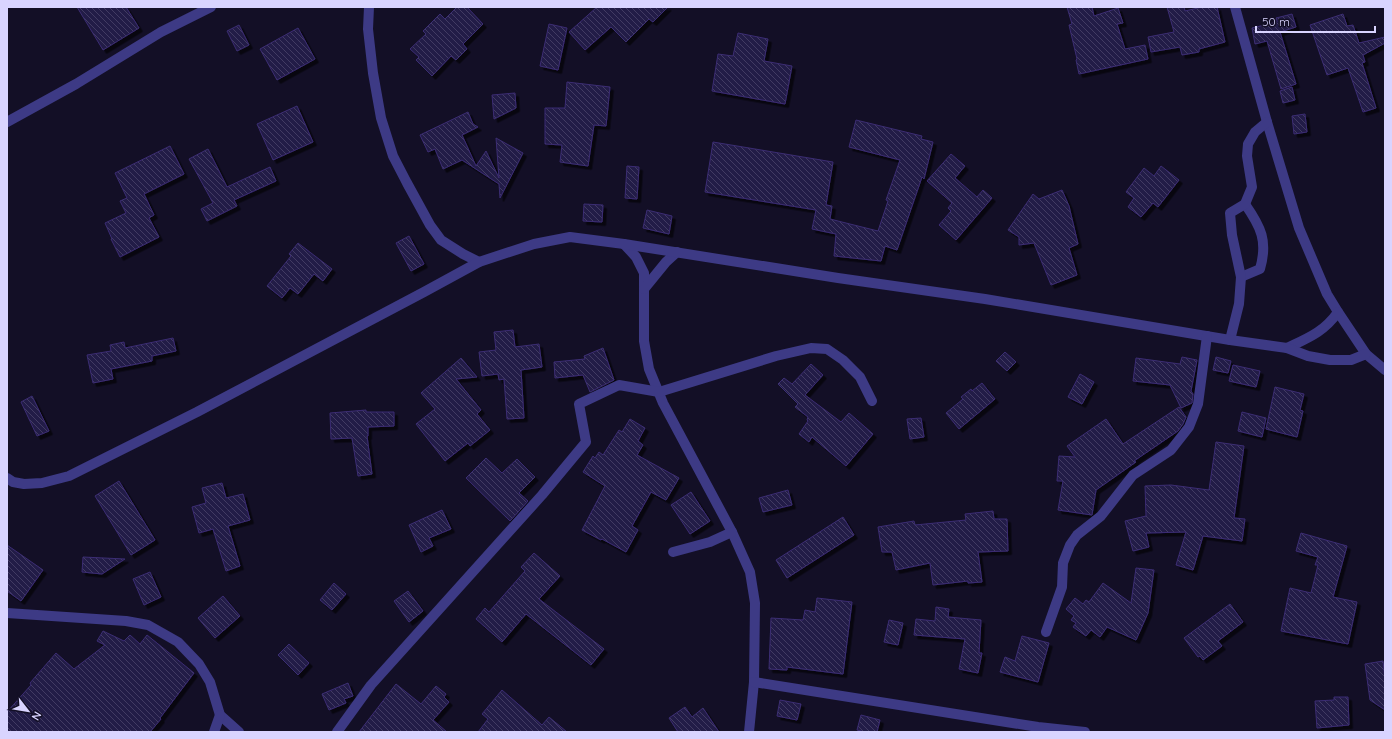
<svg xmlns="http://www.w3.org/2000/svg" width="1392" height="739" font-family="Quicksand,sans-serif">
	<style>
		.building { fill: url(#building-back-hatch); stroke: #3b2d73; filter: url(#shadow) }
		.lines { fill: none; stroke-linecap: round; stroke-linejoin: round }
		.minor { stroke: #3d3a85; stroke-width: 10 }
	</style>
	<defs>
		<pattern id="building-back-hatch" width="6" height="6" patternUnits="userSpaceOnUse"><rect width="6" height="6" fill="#241b47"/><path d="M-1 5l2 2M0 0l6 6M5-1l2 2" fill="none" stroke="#433b63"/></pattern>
		<filter id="shadow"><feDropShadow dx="3.5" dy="3.5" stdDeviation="0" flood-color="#0009"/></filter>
	</defs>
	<rect width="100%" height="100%" fill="#130f26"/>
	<g class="building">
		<path d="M77,7H126L139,28L103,50Z"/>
		<path d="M457,7H467L483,24L463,44L467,49L456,60L451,56L432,76L416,60L419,57L410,49L426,34L423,31L440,14L445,19Z"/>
		<path d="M597,7H668L653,22L649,19L626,42L611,27L585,50L569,32Z"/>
		<path d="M1067,7H1092L1094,16L1118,8L1123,23L1117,24L1125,49L1145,45L1148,59L1079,74L1076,60L1077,59L1069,25L1072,24Z"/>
		<path d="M1167,7H1184L1185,11L1202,7H1217L1225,42L1199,49V52L1182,55L1180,47L1151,52L1148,37L1174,32Z"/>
		<path d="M1292,14L1296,27L1280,32L1296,84L1281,89L1267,41L1255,44L1252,28L1277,22L1276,18Z"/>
		<path d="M1343,14L1347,26L1353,25L1359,43L1385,37V43L1363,55L1365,62L1362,63L1376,108L1363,112L1348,68L1327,75L1310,25Z"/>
		<path d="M549,24L567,28L558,70L540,66Z"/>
		<path d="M239,25L249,45L237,51L227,31Z"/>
		<path d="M298,28L315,59L277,80L260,49Z"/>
		<path d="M738,33L768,39L764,61L792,66L785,104L712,91L718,54L733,56Z"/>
		<path d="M567,82L610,87L606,126L594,125L588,166L560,162L562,145L545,144V108H565Z"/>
		<path d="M1292,87L1295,100L1283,103L1280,91Z"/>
		<path d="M515,93L516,108L494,119L492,95Z"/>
		<path d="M297,106L313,142L273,160L257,124Z"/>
		<path d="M468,112L473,124L478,127L462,135L476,166L486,151L499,178L496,138L523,153L500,198L499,184L462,160L443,169L435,149L428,152L420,135Z"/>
		<path d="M1305,114L1307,132L1294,134L1292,116Z"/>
		<path d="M856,120L922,136L921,139L933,142L924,179L922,177L897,250L885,246L881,261L834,256L836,234L812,229L816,210L705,192L713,142L833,162L826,205L832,206L830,219L878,231L888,201L886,200L900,160L849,147Z"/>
		<path d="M170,146L184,174L144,194L154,215L149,218L159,237L120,257L111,239H112L105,223L126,213L120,201L127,198L115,173Z"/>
		<path d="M208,149L227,187L270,167L276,181L234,200L237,206L207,221L201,209L213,203L189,159Z"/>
		<path d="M951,154L965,166L955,178L977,197L983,190L992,198L956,240L939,225L951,211L948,208L952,203L927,181Z"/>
		<path d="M627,166L639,167L637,199L625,198Z"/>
		<path d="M1161,166L1179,180L1158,207L1153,203L1141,217L1128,207L1134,198L1126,192L1144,168L1154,176Z"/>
		<path d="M1062,190L1069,206L1078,244L1069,248L1077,275L1051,285L1034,243L1019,245V237L1008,230L1033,194L1039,199Z"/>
		<path d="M584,204L603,205L602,222L583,221Z"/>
		<path d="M647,210L672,216L669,234L643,228Z"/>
		<path d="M409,236L424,264L411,271L396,243Z"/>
		<path d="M298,243L332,269L323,281L314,274L298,294L290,288L282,298L267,286L291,256L289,254Z"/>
		<path d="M513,330L515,347L539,344L542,367L521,370L524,418L507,419L504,379L499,380L498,374L482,376L479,352L496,350L494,332Z"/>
		<path d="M173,338L176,351L152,356V361L111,369L113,379L93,383L87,355L111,351L110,345L124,342L125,348Z"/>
		<path d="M603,348L614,380L590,392L583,375L555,378L554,362L585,359L584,356Z"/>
		<path d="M1005,352L1016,362L1007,371L996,361Z"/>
		<path d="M1182,357L1197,360L1191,391L1193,394L1192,403L1181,408L1170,385L1133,381L1136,358L1180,364Z"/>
		<path d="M1216,357L1231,361L1228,373L1213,370Z"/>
		<path d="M461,358L477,377L456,379L481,410L477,414L490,430L470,446L468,443L445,461L416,424L435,409L421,393Z"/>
		<path d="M811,364L823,375L805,395L841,422L849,413L873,434L846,466L812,437L809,442L799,434L808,421L807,420L808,417L795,407L798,404L778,384L784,378L792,384Z"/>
		<path d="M1233,365L1260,371L1256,387L1229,381Z"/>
		<path d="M1080,374L1094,382L1082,404L1068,397Z"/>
		<path d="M982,383L995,399L959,429L946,413L963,399L961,397L971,389L972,391Z"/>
		<path d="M1275,387L1304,394L1300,410L1303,411L1297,437L1266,429Z"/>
		<path d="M32,396L49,431L37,436L21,402Z"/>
		<path d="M1179,407L1186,417L1183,424L1178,431L1134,461L1136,462L1096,490L1092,515L1058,510L1063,481H1057L1059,456L1075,457L1067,446L1106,419L1123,444Z"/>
		<path d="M366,410V412H394V426L368,427V436H367L372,474L358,476L352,438L331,439L330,413Z"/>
		<path d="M1242,412L1266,418L1262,437L1238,431Z"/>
		<path d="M921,418L924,437L910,439L907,419Z"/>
		<path d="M630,419L645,428L638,441L643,445L637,455L679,478L666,500L651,492L632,526L638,530L626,552L602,539L601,540L582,530L605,486L583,472L593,456L595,458L599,452L603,455L619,430L622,432Z"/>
		<path d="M1216,442L1244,446L1234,518L1245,519L1242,541L1203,536L1193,570L1176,565L1186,532L1146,533L1149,547L1133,551L1125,521L1146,516L1145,486L1171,485L1209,490Z"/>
		<path d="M486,458L502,473L517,459L535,477L519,493L528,501L510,521L466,478Z"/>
		<path d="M119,481L155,540L131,555L95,496Z"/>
		<path d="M222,483L226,498L243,494L250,520L228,526L240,566L226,571L213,529L199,533L192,507L206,503L202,488Z"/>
		<path d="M788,490L792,505L763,512L759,498Z"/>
		<path d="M691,492L710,521L690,534L671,505Z"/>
		<path d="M442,510L451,529L429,538L433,546L421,552L409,525Z"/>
		<path d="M993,511L994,519H1007L1008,551L978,552L982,582L968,583V581L933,585L930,563L896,570L892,552H882L878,527L914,521L915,525L966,520L965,514Z"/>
		<path d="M843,517L854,535L787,578L776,560Z"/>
		<path d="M1301,533L1347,546L1333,597L1357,602L1348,644L1281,631L1290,588L1311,593L1318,565H1315L1318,557L1296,551Z"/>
		<path d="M7,545L43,570L21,601L7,591Z"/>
		<path d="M534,553L560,576L539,599L604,649L591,665L526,614L502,642L476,619L485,608L489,612L525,571L521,567Z"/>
		<path d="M83,557L125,559L102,574L82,572Z"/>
		<path d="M1136,568L1154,570L1148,613L1136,640L1107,627L1100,637L1091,630L1086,636L1073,627L1076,623L1071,620L1074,616L1066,609L1075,598L1083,604L1086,600L1089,602L1103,583L1131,603Z"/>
		<path d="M150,572L161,597L144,605L133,579Z"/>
		<path d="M334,583L346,594L332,610L320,600Z"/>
		<path d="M408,591L423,611L409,622L394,601Z"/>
		<path d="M223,596L240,616L215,638L198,618Z"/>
		<path d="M817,598L852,602L843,674L787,667V670L769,669L771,618L803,620L805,610L815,612Z"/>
		<path d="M1230,604L1243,622L1218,641L1222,646L1203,660L1200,656L1198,657L1184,638Z"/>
		<path d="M936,607L949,609L948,617L981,620L979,653H982L978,673L959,669L965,639L914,635L916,619L935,621Z"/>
		<path d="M889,620L903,623L898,645L884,642Z"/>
		<path d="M103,631L124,641L130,635L140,644L147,635L194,673L160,718L161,719L150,732H7V712L31,685L30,683L56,653L74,669L105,645L97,641Z"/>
		<path d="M1022,636L1049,643L1038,682L1000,672L1005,657L1015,661Z"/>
		<path d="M289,644L309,663L298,675L278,655Z"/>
		<path d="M1383,661L1385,678V710L1370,700L1365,664Z"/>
		<path d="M348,683L353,696L344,699L346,703L329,710L322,694Z"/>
		<path d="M396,684L421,704L436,686L446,694L444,697L449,702L433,720L447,732H359Z"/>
		<path d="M502,690L542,725L549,717L567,732H478L488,719L482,714Z"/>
		<path d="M1334,697H1348L1349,725L1317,728L1315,701L1334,700Z"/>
		<path d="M780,700L801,704L797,720L777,716Z"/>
		<path d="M685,707L692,717L703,708L719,732H678L669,718Z"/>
		<path d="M861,715L880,720L877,732H865L857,730Z"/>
	</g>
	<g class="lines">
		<g class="minor">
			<path d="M369,7L368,29L373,73L381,118L393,156L407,183L430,225L441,240L463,254L479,262"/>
			<path d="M1235,7L1267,122L1299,228L1327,294L1338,312L1366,354L1385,370"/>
			<path d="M7,122L76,84L161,32L211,7"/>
			<path d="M624,244L636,257L644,273V341L649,369L663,403L732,532L750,572L755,603L754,682L749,732"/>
			<path d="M1241,277L1260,269C1268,241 1261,227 1245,204"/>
			<path d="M644,289L666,262L677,252"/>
			<path d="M1230,340L1239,304L1241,277L1232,235L1230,213L1245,204L1252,187L1247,156L1248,144L1255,132L1267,122"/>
			<path d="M1287,348C1308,338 1324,332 1338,312"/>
			<path d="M7,478L13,482L24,484L42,483L69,476L197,412L424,292L479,262L534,244L570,237L624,244L838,278L985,299L1230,340L1287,348L1308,356L1330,360H1351L1366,354"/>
			<path d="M673,552L710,542L732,532"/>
			<path d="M7,613L126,621L148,625L178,642L199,664L210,682L220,715L239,732"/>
			<path d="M1046,632L1062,587L1063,563L1070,545L1077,535L1101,516L1133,475L1171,450L1189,427L1198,404L1207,336"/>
			<path d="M754,682L1038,727L1085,732"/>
			<path d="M214,732L220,715"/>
			<path d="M337,732L371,685L542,495L586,442L579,404L619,385L659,392L776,356L811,348L827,349L843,360L860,377L872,401"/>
		</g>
	</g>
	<rect width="1392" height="739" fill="none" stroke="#d9d4ff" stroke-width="16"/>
	<g transform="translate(28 711) rotate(121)" stroke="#130f26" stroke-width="3" paint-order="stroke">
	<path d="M0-3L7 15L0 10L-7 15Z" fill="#d9d4ff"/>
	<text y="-6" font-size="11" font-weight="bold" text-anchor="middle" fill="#d9d4ff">N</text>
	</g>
	<path d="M1256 26v6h119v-6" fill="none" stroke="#d9d4ff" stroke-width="2"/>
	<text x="1262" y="26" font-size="12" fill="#d9d4ff" stroke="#130f26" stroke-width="3" paint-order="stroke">50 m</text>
</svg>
